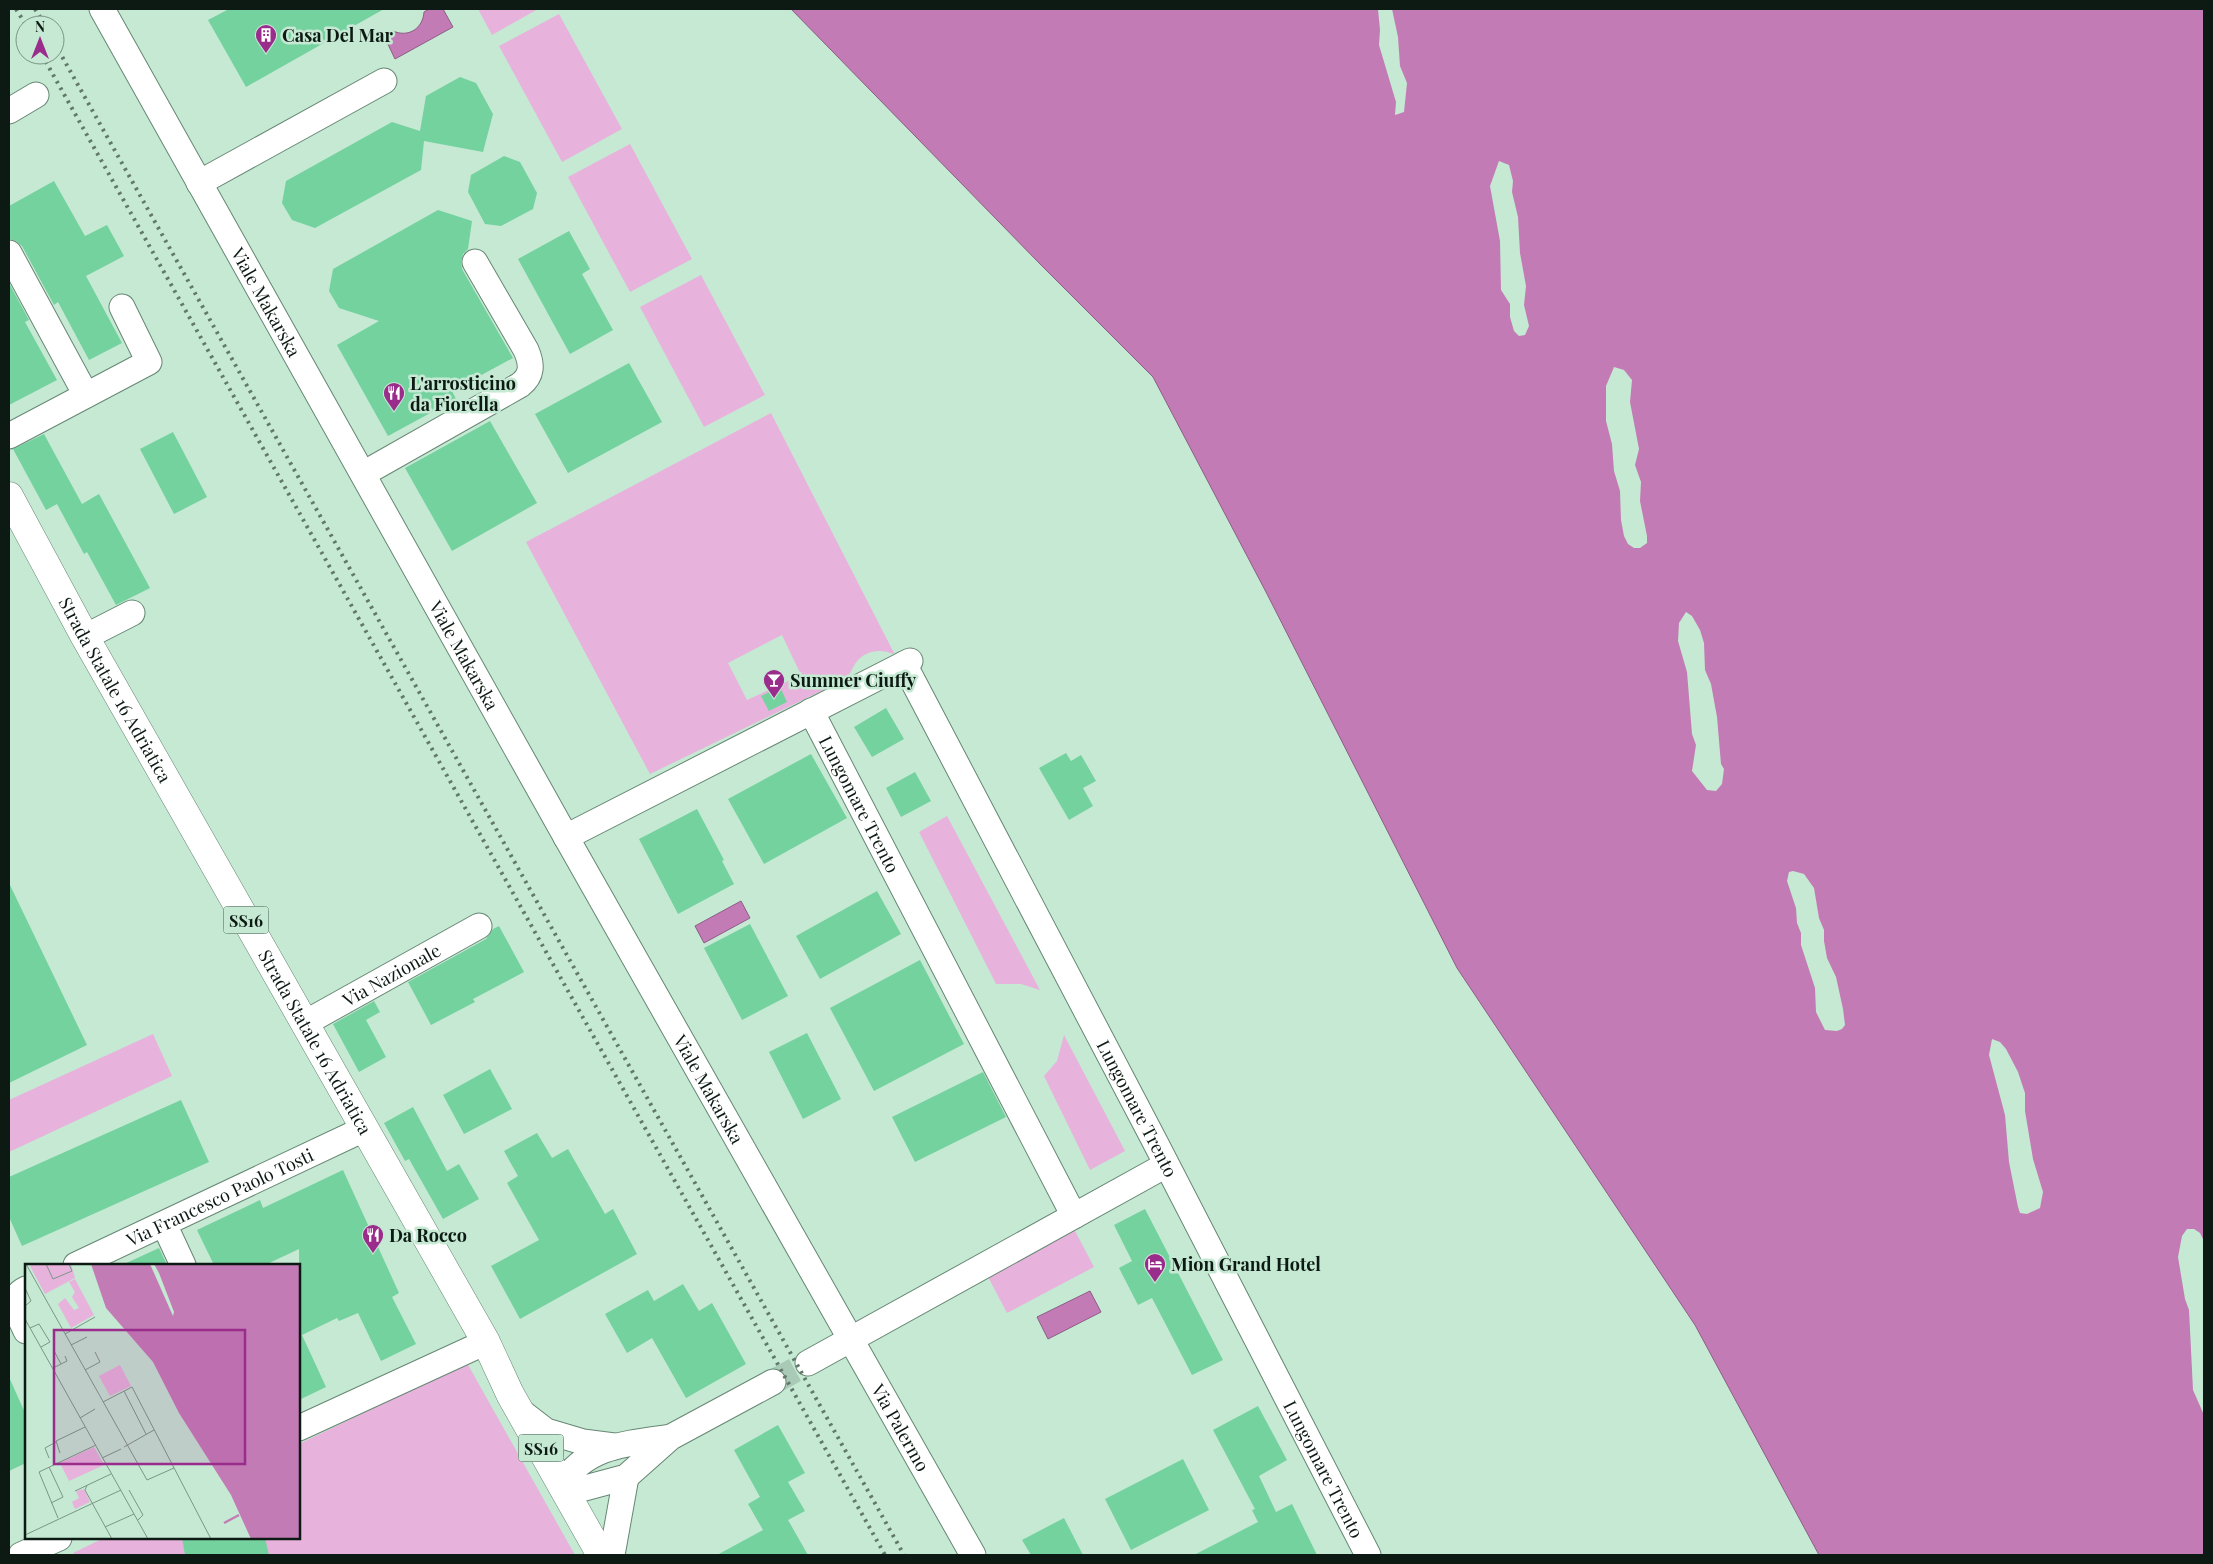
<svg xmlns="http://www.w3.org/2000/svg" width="2213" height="1564" font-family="'Playfair Display',serif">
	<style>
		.green { fill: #e7b3dc; fill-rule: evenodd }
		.water { fill: #c37bb6; stroke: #8c5e85 }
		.pier { fill: #c5e9d3 }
		.building { fill: #74d29f }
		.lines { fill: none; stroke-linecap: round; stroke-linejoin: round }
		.minor-tunnel { stroke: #a9cab6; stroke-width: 25; stroke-dasharray: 25 12; stroke-linecap: butt }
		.minor-casing { stroke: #668773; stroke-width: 27 }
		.primary-casing { stroke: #668773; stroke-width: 29 }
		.minor { stroke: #fff; stroke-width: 25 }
		.primary { stroke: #fff; stroke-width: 28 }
		.rail { stroke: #61786b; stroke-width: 4; stroke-dasharray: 2.5 5; stroke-linecap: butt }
		.labels { text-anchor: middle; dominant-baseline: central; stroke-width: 5; stroke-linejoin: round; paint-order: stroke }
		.shield { fill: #c5e9d3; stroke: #44584d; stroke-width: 1 }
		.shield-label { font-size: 16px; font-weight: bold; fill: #0d1a13 }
		.poi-label { font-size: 18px; font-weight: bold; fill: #0d1a13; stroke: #c5e9d3; text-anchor: start }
		.street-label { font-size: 18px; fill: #0d1a13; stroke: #c5e9d3 }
		.inset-river { fill: none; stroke: #c37bb6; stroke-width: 2.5 }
		.inset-road { fill: none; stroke: #7b9686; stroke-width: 1 }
		.view { fill: #9a2c8c; fill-opacity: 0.15; stroke: #9a2c8c; stroke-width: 2.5 }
		.inset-edge { fill: none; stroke: #0d1a13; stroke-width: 2.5 }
	</style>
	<rect width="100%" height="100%" fill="#c5e9d3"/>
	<g class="green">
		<path d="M478,9H538L492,35Z"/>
		<path d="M559,14L622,129L562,162L499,46Z"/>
		<path d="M630,144L692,259L630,292L568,177Z"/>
		<path d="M701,275L765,395L704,427L640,307Z"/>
		<path d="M771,413L895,655C882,648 864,650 855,664C851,670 851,674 844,680L650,774L526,542ZM782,635L801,675L747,700L728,663Z"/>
		<path d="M947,816L1040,990L1021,984H996L919,832Z"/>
		<path d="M153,1034L172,1076L9,1152V1100Z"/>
		<path d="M1064,1035L1125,1151L1090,1170L1044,1076L1057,1061Z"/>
		<path d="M1074,1229L1094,1267L1007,1313L987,1275Z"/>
		<path d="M467,1363L575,1555H74L73,1553L104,1538H299V1444Z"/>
	</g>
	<g class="water">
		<path d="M429,9H443L453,27L395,59L384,36L393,31C409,38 423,28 424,12Z"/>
		<path d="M791,9H2204V1555H1819L1695,1325L1457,968L1266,592L1153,377L1040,264Z"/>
		<path d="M741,901L750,918L704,943L695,926Z"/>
		<path d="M1090,1291L1101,1312L1048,1339L1037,1317Z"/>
	</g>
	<g class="pier">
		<path d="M1378,9H1392L1398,37L1400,66L1407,83L1404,112L1395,115L1396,102L1379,45L1380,30Z"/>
		<path d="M1499,161L1509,165L1513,181L1512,192L1518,217L1520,253L1526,286L1524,305L1529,326L1525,335L1519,336L1514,331L1510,317V304L1501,290L1500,241L1490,186Z"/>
		<path d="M1614,367L1624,370L1632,380L1630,402L1639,449L1635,465L1641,482L1640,501L1647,536V543L1640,548H1634L1628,544L1624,536L1621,520L1620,491L1614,471L1612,444L1606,421V386Z"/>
		<path d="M1686,612L1692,616L1700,630L1704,643L1705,670L1711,684L1717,717L1721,764L1724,769L1722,784L1716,791L1707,790L1692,771L1696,745L1692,734L1687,672L1678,641L1679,623Z"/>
		<path d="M1793,871L1804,874L1814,888L1819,918L1824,930V941L1827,958L1836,977L1843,1009L1845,1025L1842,1029L1837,1031L1825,1030L1816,1012L1815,988L1801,945V933L1797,923L1796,908L1787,881L1789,872Z"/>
		<path d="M1992,1039L2000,1042L2006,1049L2018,1072L2025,1093V1111L2033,1159L2043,1192L2040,1208L2027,1214L2020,1213L2018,1207L2009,1162L2005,1115L1989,1055Z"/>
		<path d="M2187,1229H2194L2200,1233L2204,1241V1415L2193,1390L2189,1310L2185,1299L2178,1257L2182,1236Z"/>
	</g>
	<g class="building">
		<path d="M229,9H384L246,87L208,20Z"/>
		<path d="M460,77L476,83L493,114L483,152L424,141L421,170L315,228L292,220L282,203L286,181L392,122L420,131L426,96Z"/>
		<path d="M504,156L520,162L537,193L533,209L501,226L485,224L468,192L471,175Z"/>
		<path d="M54,181L85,236L107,225L124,256L86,276L122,343L89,360L58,302L54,305L22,246L16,241L9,239V206Z"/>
		<path d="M438,210L472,221L468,249L463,254L461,262L462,269L513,358L452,391L456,399L388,436L337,345L379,321L339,308L329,291L333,269Z"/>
		<path d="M569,231L590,269L582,274L613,330L570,354L518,259Z"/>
		<path d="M9,283L29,320L25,322L57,380L9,405Z"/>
		<path d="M629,363L662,422L568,473L535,414Z"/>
		<path d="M490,421L537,503L452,551L405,468Z"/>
		<path d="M173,432L207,497L174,514L140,449Z"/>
		<path d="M44,434L82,504L99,494L150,588L116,605L87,552L84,554L57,504L46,510L13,449Z"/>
		<path d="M780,687L787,702L769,711L761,696Z"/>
		<path d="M886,708L904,739L872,757L854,727Z"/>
		<path d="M1066,753L1071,761L1081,755L1096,781L1083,788L1093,806L1069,820L1039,768Z"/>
		<path d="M811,754L847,818L764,864L728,799Z"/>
		<path d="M915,772L931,801L901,817L886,788Z"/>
		<path d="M697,809L724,860L722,861L734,884L678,914L639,839Z"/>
		<path d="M9,883L87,1045L9,1083Z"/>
		<path d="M877,891L901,934L820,979L796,936Z"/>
		<path d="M750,924L788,996L742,1020L704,948Z"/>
		<path d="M499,926L524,972L473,999L475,1002L431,1025L408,982L486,939L493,929Z"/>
		<path d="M920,960L964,1044L874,1091L830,1008Z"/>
		<path d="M374,1001L380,1012L366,1020L386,1057L359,1072L333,1024Z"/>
		<path d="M807,1033L841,1099L803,1119L769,1052Z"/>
		<path d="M490,1069L512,1109L464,1134L443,1095Z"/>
		<path d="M983,1072L1006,1117L915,1162L892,1117Z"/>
		<path d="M181,1100L209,1162L22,1246L9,1217V1177Z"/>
		<path d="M413,1107L447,1171L459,1164L479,1199L443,1219L409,1159L405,1161L384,1123Z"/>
		<path d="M537,1133L552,1158L568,1149L605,1214L613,1209L637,1254L520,1319L491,1266L539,1240L507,1183L518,1176L504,1151Z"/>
		<path d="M343,1170L399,1293L392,1297L416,1344L381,1361L358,1313L339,1321L337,1318L302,1335L326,1387L299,1400V1249L265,1265H214L197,1230L260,1200L263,1208Z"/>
		<path d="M1145,1209L1223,1360L1192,1375L1152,1298L1138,1305L1119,1268L1132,1261L1114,1225Z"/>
		<path d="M159,1248L167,1265H122Z"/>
		<path d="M683,1284L699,1311L712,1303L746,1364L686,1398L652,1338L627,1353L605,1314L648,1290L654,1301Z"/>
		<path d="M9,1377L26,1415V1463L9,1471Z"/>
		<path d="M1258,1406L1287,1460L1259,1476L1276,1512L1292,1504L1317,1555H1194L1258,1522L1252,1510L1255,1509L1213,1430Z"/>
		<path d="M778,1425L805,1473L788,1482L805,1511L788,1520L808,1555H717L763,1530L748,1504L760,1497L734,1450Z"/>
		<path d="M1183,1459L1209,1510L1131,1550L1105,1499Z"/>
		<path d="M1064,1518L1083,1555H1031L1022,1540Z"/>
		<path d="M182,1538H265L269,1555H185Z"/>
	</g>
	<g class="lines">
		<path class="minor-tunnel" d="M773,1382L808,1363"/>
		<g class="minor-casing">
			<g id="minor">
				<path id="s1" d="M102,9L566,837L973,1555"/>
				<path d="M9,111L36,95"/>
				<path d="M199,183L384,81"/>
				<path d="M9,253L86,395"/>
				<path d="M9,436L149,362L122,307"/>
				<path d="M363,474L520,385C533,375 532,364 526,350L475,262"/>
				<path d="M85,637L132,613"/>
				<path id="s2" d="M904,664L1153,1138L1368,1555"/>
				<path id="s3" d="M811,711L1074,1216"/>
				<path d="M566,837L910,661"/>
				<path id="s4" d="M305,1023L479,926"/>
				<path d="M164,1224L183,1265"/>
				<path id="s5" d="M76,1265L364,1129"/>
				<path d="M26,1289C7,1298 20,1317 26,1331"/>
				<path d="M808,1363L1166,1165"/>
				<path d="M520,1411L546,1431L583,1442L614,1446"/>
				<path d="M299,1428L486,1342"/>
				<path d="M671,1437C631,1443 584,1445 562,1485L578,1489L585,1488L626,1477L671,1437L773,1382"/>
				<path d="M21,1555L59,1538"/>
				<path d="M612,1555L626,1477"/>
			</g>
		</g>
		<g class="primary-casing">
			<g id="primary">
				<path id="s6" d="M9,496L85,637L486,1342L510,1394L601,1555"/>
			</g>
		</g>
		<use href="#minor" class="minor"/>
		<use href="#primary" class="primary"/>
		<g class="rail">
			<path d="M16,9L26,25"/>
			<path d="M35,9L45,25"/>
			<path d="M55,44L904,1555"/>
			<path d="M42,55L885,1555"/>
		</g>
	</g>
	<defs>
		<g id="building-pin" transform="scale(1.125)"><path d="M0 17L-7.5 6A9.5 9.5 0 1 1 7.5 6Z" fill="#9a2c8c" stroke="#c5e9d3"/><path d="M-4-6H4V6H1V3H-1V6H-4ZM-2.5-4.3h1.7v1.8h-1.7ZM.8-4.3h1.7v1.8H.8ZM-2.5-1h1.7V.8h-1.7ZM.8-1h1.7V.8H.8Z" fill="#fff"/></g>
		<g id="restaurant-pin" transform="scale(1.125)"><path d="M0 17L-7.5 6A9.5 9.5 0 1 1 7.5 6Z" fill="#9a2c8c" stroke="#c5e9d3"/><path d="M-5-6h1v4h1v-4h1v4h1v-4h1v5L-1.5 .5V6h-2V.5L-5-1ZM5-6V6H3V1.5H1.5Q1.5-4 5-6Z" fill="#fff"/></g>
		<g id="bar-pin" transform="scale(1.125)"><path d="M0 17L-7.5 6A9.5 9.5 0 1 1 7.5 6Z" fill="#9a2c8c" stroke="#c5e9d3"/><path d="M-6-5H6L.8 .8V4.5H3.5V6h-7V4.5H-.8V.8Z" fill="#fff"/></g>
		<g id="hotel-pin" transform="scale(1.125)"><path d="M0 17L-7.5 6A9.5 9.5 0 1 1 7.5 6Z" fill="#9a2c8c" stroke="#c5e9d3"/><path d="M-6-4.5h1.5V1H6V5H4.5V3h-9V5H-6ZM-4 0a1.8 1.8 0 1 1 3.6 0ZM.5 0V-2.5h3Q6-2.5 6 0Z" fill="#fff"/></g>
	</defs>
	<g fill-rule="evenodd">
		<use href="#building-pin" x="266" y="35"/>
		<use href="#restaurant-pin" x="394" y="393"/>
		<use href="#bar-pin" x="774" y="680"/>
		<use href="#restaurant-pin" x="373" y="1235"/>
		<use href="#hotel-pin" x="1155" y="1264"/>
	</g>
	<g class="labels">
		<g class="shield">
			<rect x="223.5" y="906.5" width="45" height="27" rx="4"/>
			<rect x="518.5" y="1434.5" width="45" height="27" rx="4"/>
		</g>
		<g class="shield-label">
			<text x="246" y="920">SS16</text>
			<text x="541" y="1448">SS16</text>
		</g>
		<g class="poi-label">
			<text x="282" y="35">Casa Del Mar</text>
			<text x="410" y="383">L'arrosticino<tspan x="410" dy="21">da Fiorella</tspan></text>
			<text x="790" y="680">Summer Ciuffy</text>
			<text x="389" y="1235">Da Rocco</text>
			<text x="1171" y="1264">Mion Grand Hotel</text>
		</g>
		<g class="street-label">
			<text stroke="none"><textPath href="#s1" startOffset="336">Viale Makarska</textPath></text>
			<text stroke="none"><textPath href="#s1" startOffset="741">Viale Makarska</textPath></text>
			<text stroke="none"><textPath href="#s6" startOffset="221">Strada Statale 16 Adriatica</textPath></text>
			<text stroke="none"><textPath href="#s3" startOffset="105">Lungomare Trento</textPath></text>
			<text stroke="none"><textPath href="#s4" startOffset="99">Via Nazionale</textPath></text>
			<text stroke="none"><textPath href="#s6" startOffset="626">Strada Statale 16 Adriatica</textPath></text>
			<text stroke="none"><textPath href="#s1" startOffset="1239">Viale Makarska</textPath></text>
			<text stroke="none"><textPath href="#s2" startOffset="502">Lungomare Trento</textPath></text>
			<text stroke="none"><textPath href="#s5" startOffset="159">Via Francesco Paolo Tosti</textPath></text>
			<text stroke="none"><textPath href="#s1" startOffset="1628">Via Palermo</textPath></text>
			<text stroke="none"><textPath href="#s2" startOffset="908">Lungomare Trento</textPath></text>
		</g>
	</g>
	<g transform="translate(25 1264)">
		<rect width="275" height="275" fill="#c5e9d3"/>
		<path d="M8,0H46L50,14L20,30L5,2ZM50,15L69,51L46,64L33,40L40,34L49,46L54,44L47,33L50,28L44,18ZM95,101L106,122L85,132L74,112ZM69,183L79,201L44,217L35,199ZM59,225L65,238L50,245L47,238L54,234L51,227Z" fill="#e7b3dc"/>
		<path d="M66,0H275V275H226L206,231L154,149L128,98L81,44Z" fill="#c37bb6"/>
		<path d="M125,0H129L134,9L149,48L148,52Z" fill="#c5e9d3"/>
		<path class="inset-river" d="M199,259L214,251"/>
		<path class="inset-road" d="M1,0L122,216L149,204M21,0L28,15L47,7L44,0M0,24L6,37L0,42M0,55L123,275M5,64L14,60L25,78L16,83M40,70L70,53M46,81L62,73M28,85L36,100M28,104L42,97L40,92M60,106L75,98L70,88M107,123L186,275M99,127L121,170M78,138L107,123M55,154L70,145M99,183L129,166M35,189L31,177L60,163M24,194L20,184L31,178M77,194L96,185M24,203L38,233L26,239M62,221L60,226L87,275M104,226L118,251L113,256M50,227L86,210M33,254L14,208L71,181M80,263L109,250M0,271L96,226"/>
		<path class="view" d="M29,66H220V200H29Z"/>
		<rect width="275" height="275" class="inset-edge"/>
	</g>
	<rect width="2213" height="1564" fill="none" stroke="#0d1a13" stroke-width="20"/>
	<g transform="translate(40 40)"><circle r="24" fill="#c5e9d3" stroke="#7b9686"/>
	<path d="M0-4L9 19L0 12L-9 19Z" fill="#9a2c8c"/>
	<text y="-8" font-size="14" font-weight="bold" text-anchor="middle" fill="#0d1a13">N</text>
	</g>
</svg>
